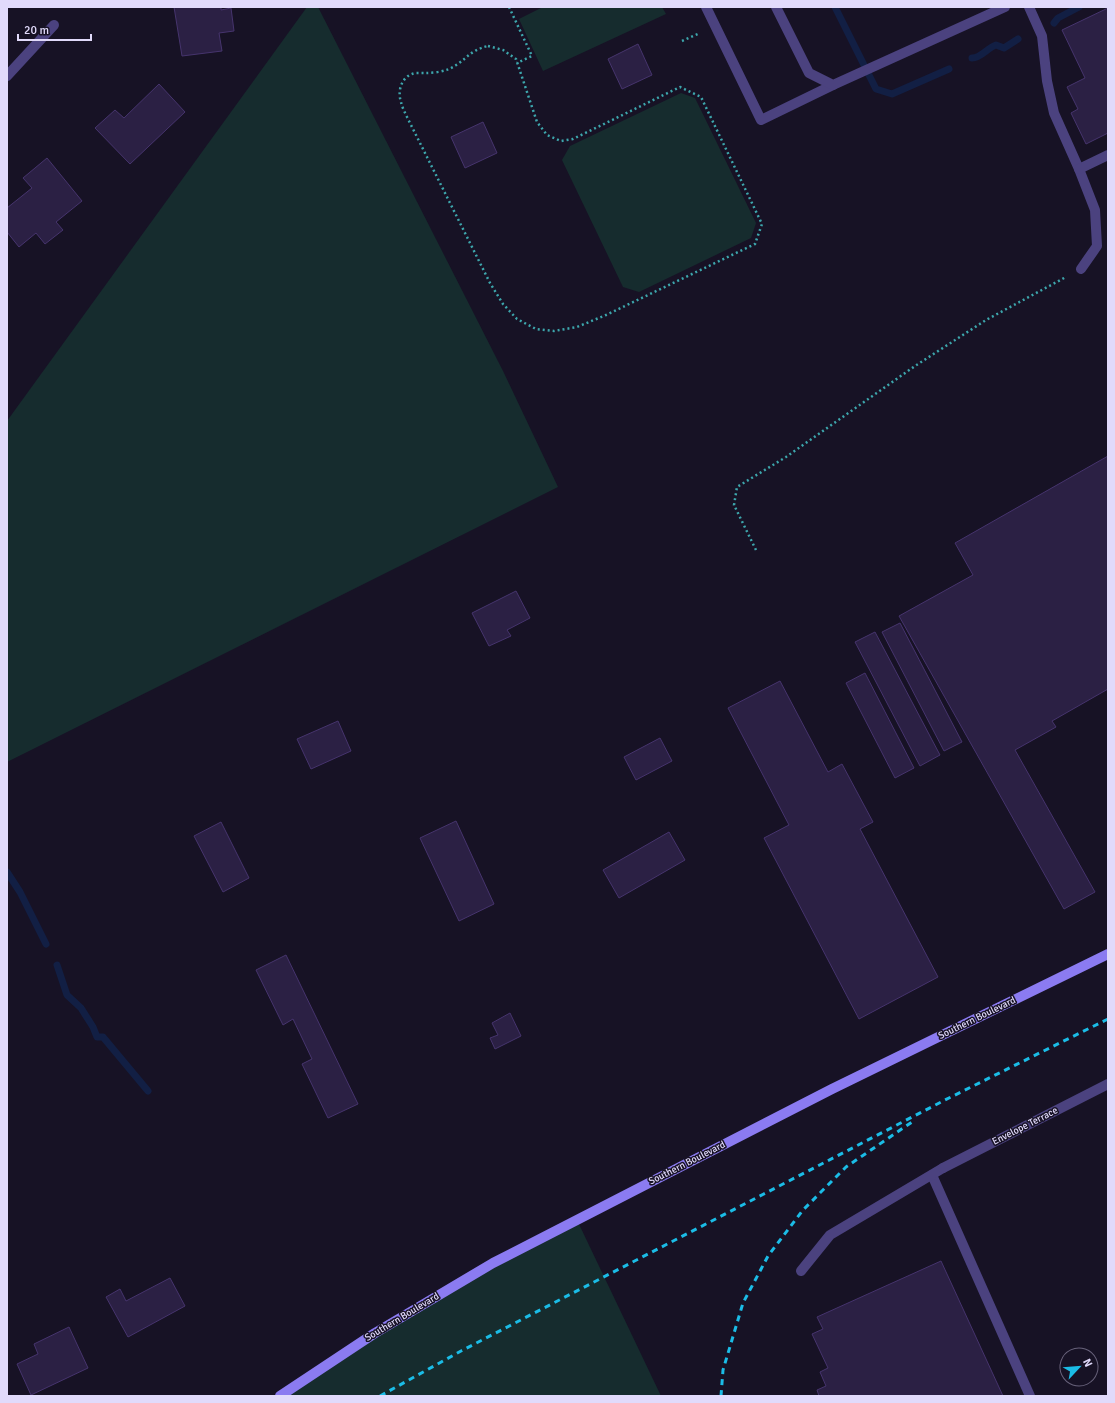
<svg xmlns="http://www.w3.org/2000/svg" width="1115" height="1403" font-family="Signika,sans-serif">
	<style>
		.green { fill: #162c2e }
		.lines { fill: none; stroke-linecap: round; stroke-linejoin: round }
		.stream { stroke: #121f44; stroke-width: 7 }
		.building { fill: #2b2044; stroke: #46346d }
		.path { stroke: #3da6ac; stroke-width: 2.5; stroke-dasharray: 2 3; stroke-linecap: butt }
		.lane { stroke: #4b427f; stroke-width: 10 }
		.street { stroke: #4b427f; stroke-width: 10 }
		.secondary { stroke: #8b7bf1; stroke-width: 10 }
		.rail { stroke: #1bbce6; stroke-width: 3; stroke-dasharray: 6 5; stroke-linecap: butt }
		.labels { text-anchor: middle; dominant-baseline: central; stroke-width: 3; stroke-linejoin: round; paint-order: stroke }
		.street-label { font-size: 10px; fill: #e1dafb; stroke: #171225 }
	</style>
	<rect width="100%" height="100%" fill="#171225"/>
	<g class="green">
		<path d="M307,7H318L503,371L558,487L7,762V421Z"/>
		<path d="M543,7H662L666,14L543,71L519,19Z"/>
		<path d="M681,93L695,98L756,223L751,238L639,292L623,287L562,160L570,146Z"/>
		<path d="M577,1220L661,1396H280L375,1333Z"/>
	</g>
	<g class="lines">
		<g class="stream">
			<path d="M835,7L876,89L892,94L949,69"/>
			<path d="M1054,23L1058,18L1079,7"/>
			<path d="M972,58C981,58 987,48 996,45L1004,48L1018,39"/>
			<path d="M7,872L20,892L46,944"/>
			<path d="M57,965L67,995L81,1008L93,1027L97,1037H103L148,1091"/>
		</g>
	</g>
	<g class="building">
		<path d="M174,7H221V10L231,8L234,31L219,33L222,51L182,56Z"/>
		<path d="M1108,8V133L1086,144L1071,113L1078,109L1067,87L1085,78L1062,30Z"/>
		<path d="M638,44L652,75L622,89L608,59Z"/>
		<path d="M159,84L185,112L130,164L95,128L115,110L124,118Z"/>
		<path d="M483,122L497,153L465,168L451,137Z"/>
		<path d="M47,158L82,201L56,222L63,230L45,244L36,233L19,247L7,232V208L32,188L23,178Z"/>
		<path d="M1108,456V689L1052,721L1056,727L1015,750L1095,892L1064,909L899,616L973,575L955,543Z"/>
		<path d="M516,591L530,618L507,630L511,636L489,646L472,613Z"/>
		<path d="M900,623L962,742L944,751L882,632Z"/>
		<path d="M875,632L940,755L920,766L855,642Z"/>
		<path d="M865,673L914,768L895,778L846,683Z"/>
		<path d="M780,681L828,772L842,764L873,822L860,829L938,977L859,1019L764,838L789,825L728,708Z"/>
		<path d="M338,721L351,751L311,769L297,739Z"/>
		<path d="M660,738L672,761L636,780L624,757Z"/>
		<path d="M456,821L494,904L459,921L420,838Z"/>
		<path d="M221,822L249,878L223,892L194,836Z"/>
		<path d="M669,832L685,860L619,898L603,870Z"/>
		<path d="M286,955L358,1104L328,1118L302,1064L312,1059L293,1019L283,1025L256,970Z"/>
		<path d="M510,1013L521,1036L495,1049L490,1038L498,1035L492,1023Z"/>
		<path d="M941,1261L1003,1396H819L817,1390L826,1386L820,1372L828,1368L812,1334L823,1329L817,1317Z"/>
		<path d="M170,1278L185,1306L128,1337L106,1297L120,1289L126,1301Z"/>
		<path d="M69,1327L88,1368L31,1395L17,1364L38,1354L34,1344Z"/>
	</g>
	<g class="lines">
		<g class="path">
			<path d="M509,7L532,56L517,63"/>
			<path d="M682,41L700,33"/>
			<path d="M488,46L503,50L516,59L537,122L547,135L561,141L573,139L680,87L701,97L762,224L755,244L606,315L577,327L554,331L536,329L517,319L503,304L490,283L408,119C405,113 402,107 401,102C397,90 402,75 416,73C419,73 422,73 425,73C432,73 442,72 449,69C465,62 469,50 488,46Z"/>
			<path d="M756,550L734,505L737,487L786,457L915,366L986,320L1066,277"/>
		</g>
		<g class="lane">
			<path d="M706,7L761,120L833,85"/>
			<path d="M776,7L809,73L833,85L1005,7"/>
			<path d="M1029,7L1042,36L1047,81L1054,113L1079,169L1095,210L1097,246L1081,269"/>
			<path d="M1079,169L1108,155"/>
			<path d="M932,1175L1030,1396"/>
			<path d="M801,1271L830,1235L943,1168"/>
		</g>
		<g class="street">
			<path d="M7,76L54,25"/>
			<path d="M943,1168L1108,1084"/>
		</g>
		<path class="secondary" d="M280,1396L375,1333L493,1263L832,1089L1108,954"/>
		<g class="rail">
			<path d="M380,1396L461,1351L945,1100L1108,1019"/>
			<path d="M721,1396L723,1370L743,1303L768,1256L803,1210L846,1167L912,1122"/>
		</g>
	</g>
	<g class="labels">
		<g class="street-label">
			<text transform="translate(977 1018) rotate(-26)">Southern Boulevard</text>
			<text transform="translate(1025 1126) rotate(-27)">Envelope Terrace</text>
			<text transform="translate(687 1163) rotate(-27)">Southern Boulevard</text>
			<text transform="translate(402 1317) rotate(-31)">Southern Boulevard</text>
		</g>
	</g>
	<rect width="1115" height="1403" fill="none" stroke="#e1dafb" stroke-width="16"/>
	<g transform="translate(1079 1367) rotate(64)"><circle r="19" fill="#171225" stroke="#68627b"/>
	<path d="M0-3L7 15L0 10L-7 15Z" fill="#1bbce6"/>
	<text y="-6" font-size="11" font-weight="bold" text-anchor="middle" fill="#e1dafb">N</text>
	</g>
	<path d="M18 34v6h73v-6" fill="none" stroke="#e1dafb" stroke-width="2"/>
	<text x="24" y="34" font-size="12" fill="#e1dafb" stroke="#171225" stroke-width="3" paint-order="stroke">20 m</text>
</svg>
